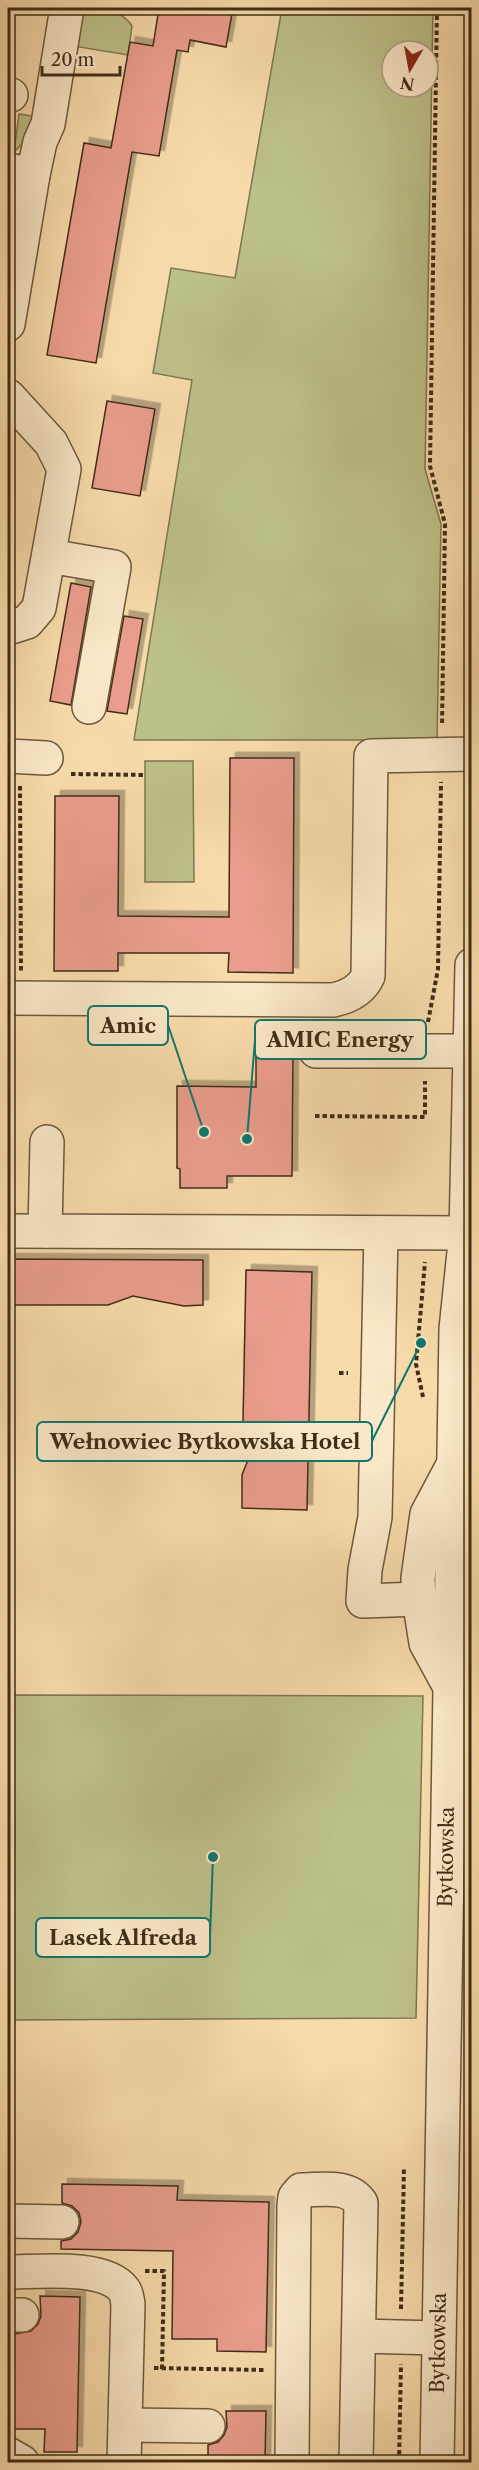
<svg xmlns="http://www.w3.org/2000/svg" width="479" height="2470" font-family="'Libre Caslon Text',serif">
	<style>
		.green { fill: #bdc089; stroke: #7e7650; stroke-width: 1.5; fill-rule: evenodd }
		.building { fill: #ea9d8c; stroke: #3f2d18; stroke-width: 1.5; filter: url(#shadow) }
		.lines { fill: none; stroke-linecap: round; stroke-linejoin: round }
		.minor-casing { stroke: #6d583d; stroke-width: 36 }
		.path { stroke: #3f2d18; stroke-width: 4; stroke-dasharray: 4.5 3; stroke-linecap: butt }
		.minor { stroke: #fae8c8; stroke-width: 33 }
		.labels { text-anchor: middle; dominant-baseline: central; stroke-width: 6; stroke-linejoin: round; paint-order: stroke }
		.street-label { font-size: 20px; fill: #3f2d18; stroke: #fae8c8 }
		.leader { fill: none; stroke: #0f766e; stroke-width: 2 }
		.callout-dot { fill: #0f766e; stroke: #fae8c8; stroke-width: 2 }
		.callout { fill: #fae8c8; stroke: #0f766e; stroke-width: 2 }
		.callout-label { font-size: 21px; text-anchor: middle; font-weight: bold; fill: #3f2d18 }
	</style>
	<defs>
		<filter id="shadow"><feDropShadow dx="5.5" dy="-5.5" stdDeviation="0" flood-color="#0004"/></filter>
	</defs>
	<rect width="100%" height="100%" fill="#f8dbab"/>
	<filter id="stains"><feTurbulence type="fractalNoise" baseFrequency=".00333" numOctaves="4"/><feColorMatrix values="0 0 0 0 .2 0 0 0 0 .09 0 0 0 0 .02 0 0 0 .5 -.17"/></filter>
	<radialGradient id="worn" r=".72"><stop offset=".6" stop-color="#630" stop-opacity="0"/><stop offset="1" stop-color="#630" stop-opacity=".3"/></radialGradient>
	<g class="green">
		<path d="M82,8C100,10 122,9 132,26L128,55L73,46Z"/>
		<path d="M282,8H433L425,469L441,524L437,740H134L192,380L153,373L171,268L235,278ZM392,51H428V87H392Z"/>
		<path d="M19,114L38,117L29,137L14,152Z"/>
		<path d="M145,761H193L194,882H145Z"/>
		<path d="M8,1695L423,1696L416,2018L8,2020Z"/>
	</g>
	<g class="building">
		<path d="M159,8H233L226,47L190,40L188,52L177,50L159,156L132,152L96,363L47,355L84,143L111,148L130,42L153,46Z"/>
		<path d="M107,401L155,409L140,496L92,488Z"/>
		<path d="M71,583L91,587L71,705L50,701Z"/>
		<path d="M124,616L143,619L127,714L107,711Z"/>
		<path d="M230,758H294L293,973L228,972L229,953H118V971H54L55,796H119L118,916L229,917Z"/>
		<path d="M256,1052L293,1053L292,1176H227V1188H180V1169L177,1168V1086L256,1087Z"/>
		<path d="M8,1259L203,1260V1305L184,1306L133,1296L108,1305H8Z"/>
		<path d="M246,1270L312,1272L307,1510L242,1508V1475L248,1460L243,1421Z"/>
		<path d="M62,2184L178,2186L177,2200L269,2202L266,2352L217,2351V2339H172L173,2251L61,2249V2241L71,2239L78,2232L81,2222L79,2213L72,2206L62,2203Z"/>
		<path d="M40,2296L80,2297L77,2452H44L45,2429H8V2360H13L14,2334L31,2331L38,2324L41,2316Z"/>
		<path d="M226,2411H266L265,2463H208V2445L218,2442L224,2435L227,2427Z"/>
	</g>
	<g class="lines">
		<g class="minor-casing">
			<g id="minor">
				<path d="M8,94L11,95"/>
				<path d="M8,170L33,175L40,142L48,124L67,8"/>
				<path d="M8,324L33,175"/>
				<path d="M8,396L51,443L64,469L39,608L27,622L8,628"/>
				<path d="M49,556L114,567L89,707"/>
				<path d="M8,756L46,758"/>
				<path d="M8,998L333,1000C348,997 361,991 368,976L371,756L472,754"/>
				<path d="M316,1051H472"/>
				<path d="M8,1231L466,1233"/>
				<path d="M45,1231L47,1142"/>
				<path d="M381,1233L375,1517L365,1570L363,1601L419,1599"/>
				<path d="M449,1685L426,1643L419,1599L418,1578L427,1514L452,1467"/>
				<path d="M8,2221L62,2222"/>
				<path d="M8,2272C37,2272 105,2264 124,2290C127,2294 127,2299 128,2304L124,2462"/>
				<path d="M8,2315H22"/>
				<path d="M359,2336L438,2338"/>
				<path d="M125,2425L208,2426"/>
				<path d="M8,2454L22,2462"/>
				<path d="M292,2462L294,2205L295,2197L301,2190C322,2190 348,2184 361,2203L356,2462"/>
				<path d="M437,2462L455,1392L456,1329L466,1233L472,965"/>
			</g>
		</g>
		<g class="path">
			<path d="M437,8L430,466L445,524L442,726"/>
			<path d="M71,774L145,775"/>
			<path d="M20,786L21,971"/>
			<path d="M428,1022L438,969L441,782"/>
			<path d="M315,1116L425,1117V1081"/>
			<path d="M339,1373H348"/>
			<path d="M423,1397L416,1364L425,1262"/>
			<path d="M145,2271H164L162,2369"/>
			<path d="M401,2309L404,2167"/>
			<path d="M154,2368L264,2370"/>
			<path d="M399,2462L401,2364"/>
		</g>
		<use href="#minor" class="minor"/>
	</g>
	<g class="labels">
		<g class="street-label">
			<text transform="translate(446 1857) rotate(-89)">Bytkowska</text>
			<text transform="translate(438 2343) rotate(-89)">Bytkowska</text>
		</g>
	</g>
	<path class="leader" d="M204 1132L168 1025M247 1139L255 1040M421 1343L372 1441M213 1857L210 1937"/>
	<g class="callout-dot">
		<circle cx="204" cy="1132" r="6"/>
		<circle cx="247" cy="1139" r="6"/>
		<circle cx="421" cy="1343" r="6"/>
		<circle cx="213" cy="1857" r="6"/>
	</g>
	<g class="callout">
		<rect x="88" y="1006" width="80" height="39" rx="6"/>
		<rect x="255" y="1020" width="171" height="39" rx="6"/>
		<rect x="37" y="1422" width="335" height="39" rx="6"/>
		<rect x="36" y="1918" width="174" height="39" rx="6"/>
	</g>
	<g class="callout-label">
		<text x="128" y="1033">Amic</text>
		<text x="340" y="1047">AMIC Energy</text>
		<text x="205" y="1449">Wełnowiec Bytkowska Hotel</text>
		<text x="123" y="1945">Lasek Alfreda</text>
	</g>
	<rect width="479" height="2470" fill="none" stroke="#f8dbab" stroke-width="30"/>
	<rect x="9" y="9" width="461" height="2452" fill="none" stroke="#3f2d18" stroke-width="3"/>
	<rect x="15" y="15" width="449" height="2440" fill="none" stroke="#3f2d18" stroke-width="1.5"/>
	<g transform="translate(410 69) rotate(190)"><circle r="28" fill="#fae8c8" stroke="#af9d82" stroke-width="1.5"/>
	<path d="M0-4.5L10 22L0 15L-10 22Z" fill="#8f2418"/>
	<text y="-9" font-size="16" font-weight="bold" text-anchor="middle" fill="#3f2d18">N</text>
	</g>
	<path d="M42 66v9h78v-9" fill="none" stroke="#3f2d18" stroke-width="3"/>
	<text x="51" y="66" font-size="18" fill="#3f2d18" stroke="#fae8c8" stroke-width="4.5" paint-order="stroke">20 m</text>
	<rect width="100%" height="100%" filter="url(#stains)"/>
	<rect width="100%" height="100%" fill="url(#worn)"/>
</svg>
